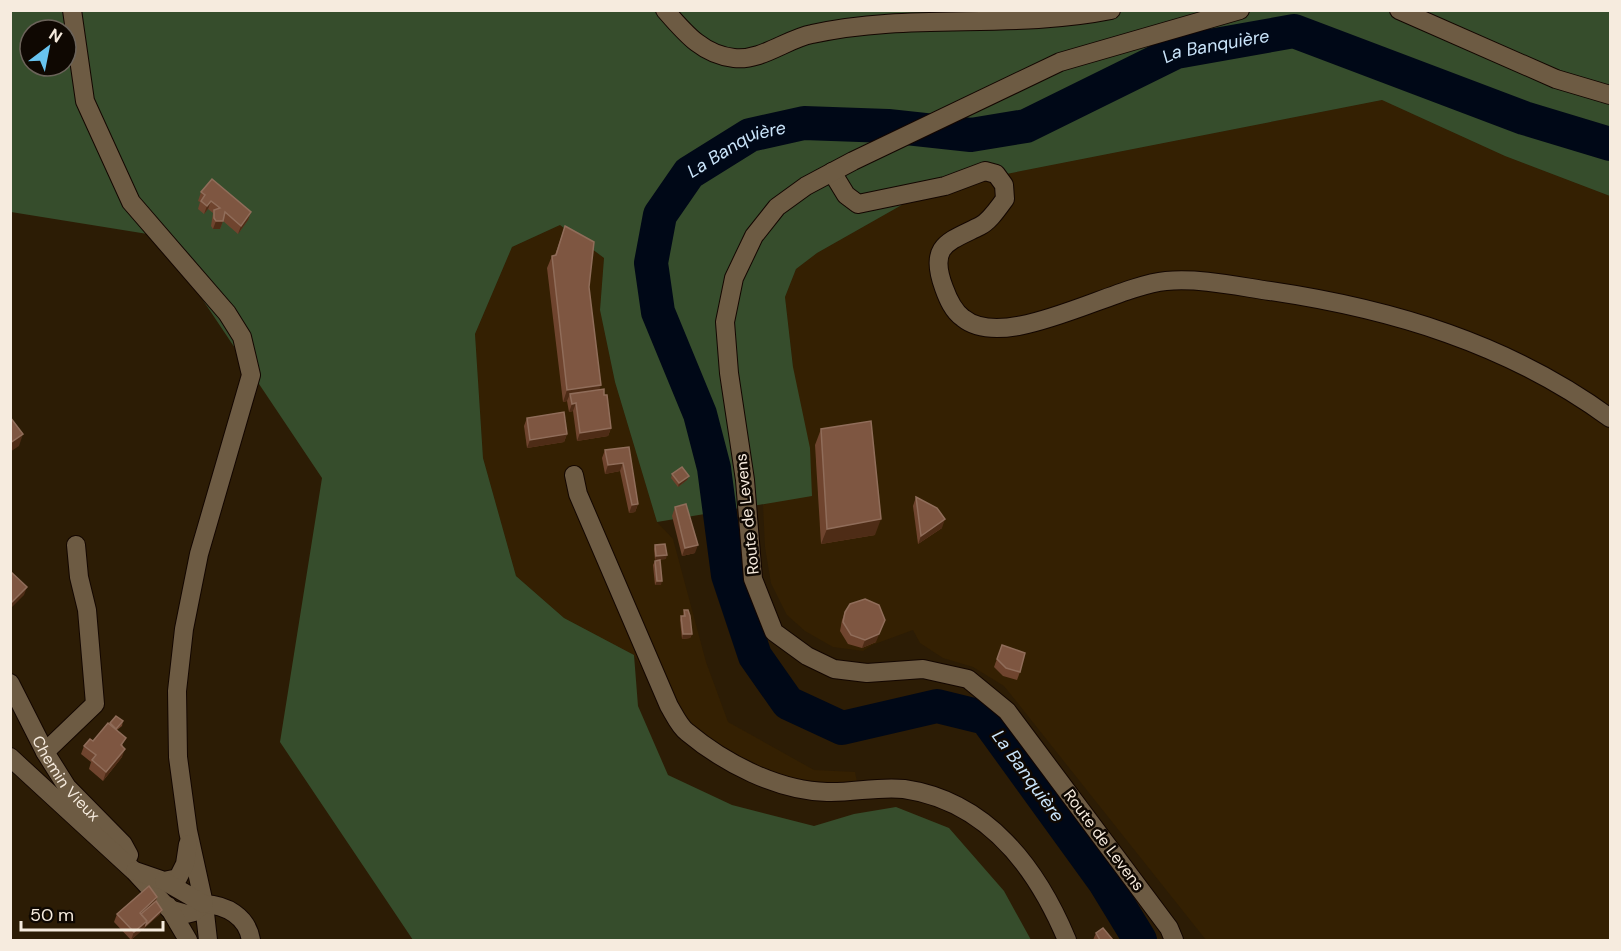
<svg xmlns="http://www.w3.org/2000/svg" width="1621" height="951" font-family="'DM Sans',sans-serif">
	<style>
		.built { fill: #342002 }
		.green { fill: #364d2c; fill-rule: evenodd }
		.lines { fill: none; stroke-linecap: round; stroke-linejoin: round }
		.river { stroke: #000817; stroke-width: 34 }
		.minor-casing { stroke: #130600; stroke-width: 20 }
		.minor { stroke: #6d5b43; stroke-width: 18 }
		.wall { fill: #6f442e }
		.shaded-wall { fill: #4e2c16 }
		.building { fill: #7e5641; stroke: #906d5a; stroke-width: 1.5 }
		.labels { text-anchor: middle; dominant-baseline: central; stroke-width: 5; stroke-linejoin: round; paint-order: stroke }
		.street-label { font-size: 16px; fill: #f6ebde; stroke: #0f0802 }
		.water-label { font-size: 18px; font-style: italic; fill: #cae5fb; stroke: #0f0802 }
	</style>
	<rect width="100%" height="100%" fill="#2c1c05"/>
	<g class="built">
		<path d="M1382,100L1505,156L1610,196V940H1206L1004,686L973,667L943,658L920,643L913,630L872,645L863,651L833,647L805,631L787,615L771,583L765,547L763,505L790,497L793,367L785,297L796,269L817,253L930,189Z"/>
		<path d="M560,225L604,258L600,310L615,382L657,522L673,539L706,662L728,722L814,770L855,772L860,798L804,796L679,735L634,655L564,618L516,576L483,458L475,334L512,247Z"/>
	</g>
	<path class="green" d="M10,11H1610V196L1505,156L1382,100L930,189L817,253L796,269L785,297L793,367L810,448L812,496L657,522L615,382L600,310L604,258L560,225L512,247L475,334L483,458L516,576L564,618L634,655L638,706L668,775L732,805L814,826L854,814L896,807L949,828L1004,891L1031,940H413L280,742L322,478L160,236L11,212ZM30,30H66V66H30Z"/>
	<g class="lines">
		<path class="river" id="s1" d="M1140,940L1104,881L986,718L937,706L842,728L788,703L755,656L728,575L714,468L700,414L658,312L651,263L660,215L689,173L750,135L804,123L888,126L971,135L1026,126L1176,52L1294,31L1524,118L1610,144"/>
		<g class="minor-casing">
			<g id="minor">
				<path d="M72,10L85,101L131,202L227,313L242,337L251,375L199,554L184,629L177,691L178,757L188,831L204,904L208,940"/>
				<path d="M665,10C685,33 703,55 734,58C762,61 786,39 812,34C910,12 1012,30 1111,10"/>
				<path d="M1399,10L1556,79L1610,95"/>
				<path d="M832,172L846,195L858,204L945,186L985,171L996,174L1004,185L1005,199C998,208 990,221 980,226C948,242 928,245 944,288C948,299 953,311 963,318C1006,353 1113,286 1166,281C1200,278 1236,286 1270,291C1392,309 1509,344 1610,418"/>
				<path d="M574,475L578,494L669,706C674,714 679,726 687,732C724,763 778,791 827,792C853,793 878,786 904,789C987,801 1037,868 1067,940"/>
				<path id="s2" d="M10,683L45,752L67,787L123,844L129,855L128,857"/>
				<path d="M45,752L95,704L87,610L79,577L76,545"/>
				<path d="M10,757L134,871L169,909L186,914L194,912L204,904C226,905 247,916 251,940"/>
				<path d="M135,871L164,881L178,878L185,864L188,844"/>
				<path d="M164,881L204,904"/>
				<path d="M168,906L188,940"/>
				<path d="M1174,940L1169,928L1007,711L968,679L923,669L867,673L834,669L807,656L774,632L753,579L745,480L729,373L725,322L734,278L754,236L777,207L806,186L853,161L1060,62L1240,10"/>
			</g>
		</g>
		<use href="#minor" class="minor"/>
	</g>
	<g class="wall">
		<path d="M201,192L251,212L248,220L238,234L223,221L220,229H213L211,226L213,213L208,209L204,214L198,209L200,202L198,201Z"/>
		<path d="M565,226L589,287L599,390L604,395L611,428L608,436L577,441L573,411L569,412L567,401L563,402L547,268L552,256L555,255Z"/>
		<path d="M527,418L567,434L564,442L527,448L524,426Z"/>
		<path d="M821,429L875,535L821,544L815,445Z"/>
		<path d="M629,447L638,504L635,512L629,513L620,471L605,474L602,458L605,450Z"/>
		<path d="M672,474L687,480L678,487L671,478Z"/>
		<path d="M916,497L942,528L918,544L913,506Z"/>
		<path d="M675,507L695,553L682,556L672,516Z"/>
		<path d="M655,545L666,559L655,560L654,549Z"/>
		<path d="M655,561L661,585H655L653,565Z"/>
		<path d="M684,610L692,634L690,638L682,639L680,620L681,616H683Z"/>
		<path d="M845,612L876,642L862,648L848,644L840,631L842,620Z"/>
		<path d="M1002,645L1020,672L1017,680L1003,676L994,667Z"/>
		<path d="M123,721L122,726L117,730L123,746L122,757L103,781L89,769L91,762L81,754L84,746L93,741L109,724Z"/>
		<path d="M157,897L156,901L162,910L160,914L131,940L114,922L117,914Z"/>
		<path d="M1096,933L1113,940H1093Z"/>
	</g>
	<g class="shaded-wall">
		<path d="M211,201L208,209L204,214L207,206Z"/>
		<path d="M251,212L248,220L238,234L241,226Z"/>
		<path d="M216,221H223L220,229H213Z"/>
		<path d="M601,385L597,397L570,394L567,401L563,402L567,390Z"/>
		<path d="M576,403L573,411L569,412L572,404Z"/>
		<path d="M611,428L608,436L577,441L580,433Z"/>
		<path d="M23,434L19,446L10,452V443Z"/>
		<path d="M567,434L564,442L527,448L530,440Z"/>
		<path d="M623,463L620,471L605,474L608,465Z"/>
		<path d="M689,476L687,480L678,487L679,483Z"/>
		<path d="M638,504L635,512L629,513L632,505Z"/>
		<path d="M881,519L875,535L821,544L827,529Z"/>
		<path d="M945,519L942,528L918,544L921,536Z"/>
		<path d="M698,545L695,553L682,556L685,548Z"/>
		<path d="M667,555L666,559L655,560L656,556Z"/>
		<path d="M657,581H662L661,585H655Z"/>
		<path d="M27,587L24,595L10,609V604Z"/>
		<path d="M885,620L876,642L862,648L865,640Z"/>
		<path d="M683,634H692L690,638L682,639Z"/>
		<path d="M125,749L122,757L103,781L106,772Z"/>
		<path d="M157,897L154,905L140,918V913Z"/>
		<path d="M162,910L160,914L131,940L134,932L147,921Z"/>
	</g>
	<g class="building">
		<path d="M212,179L251,212L241,226L225,212L223,221H216L214,218V210L220,208L211,201L207,206L201,201L205,195L201,192Z"/>
		<path d="M565,226L594,242L589,287L601,385L567,390L552,256L556,255Z"/>
		<path d="M604,389V395H607L611,428L580,433L576,403L572,404L570,394Z"/>
		<path d="M564,412L567,434L530,440L527,418Z"/>
		<path d="M10,417L23,434L10,443Z"/>
		<path d="M871,421L881,519L827,529L821,429Z"/>
		<path d="M629,447L638,504L632,505L623,463L608,465L605,450Z"/>
		<path d="M682,467L689,476L679,483L672,474Z"/>
		<path d="M916,497L937,508L945,519L921,536Z"/>
		<path d="M686,504L698,545L685,548L675,507Z"/>
		<path d="M665,544L667,555L656,556L655,545Z"/>
		<path d="M660,560L662,581H657L655,561Z"/>
		<path d="M10,571L27,587L10,604Z"/>
		<path d="M865,599L879,605L885,620L879,634L865,640L851,635L843,622L845,612L850,604Z"/>
		<path d="M684,610H688L690,616L692,634H683L681,616H685Z"/>
		<path d="M1002,645L1025,653L1020,672L1006,668L997,659Z"/>
		<path d="M116,716L123,721L116,729L110,723Z"/>
		<path d="M108,723L126,738L121,745L125,749L106,772L92,760L96,755L84,746L90,739L93,741Z"/>
		<path d="M149,886L157,897L140,913L147,921L134,932L117,914Z"/>
		<path d="M156,901L162,910L146,925L147,921L141,914Z"/>
		<path d="M1103,928L1113,940H1100L1096,933Z"/>
	</g>
	<g class="labels">
		<g class="street-label">
			<text transform="translate(747 514) rotate(-96)">Route de Levens</text>
			<text stroke="none"><textPath href="#s2" startOffset="111">Chemin Vieux</textPath></text>
			<text transform="translate(1104 840) rotate(53)">Route de Levens</text>
		</g>
		<g class="water-label">
			<text stroke="none"><textPath href="#s1" startOffset="1602">La Banquière</textPath></text>
			<text stroke="none"><textPath href="#s1" startOffset="1098">La Banquière</textPath></text>
			<text transform="translate(1028 776) rotate(54)">La Banquière</text>
		</g>
	</g>
	<rect width="1621" height="951" fill="none" stroke="#f6ebde" stroke-width="24"/>
	<g transform="translate(48 48) rotate(32)"><circle r="28" fill="#0f0802" stroke="#6b635a" stroke-width="1.5"/>
	<path d="M0-4.5L10 22L0 15L-10 22Z" fill="#68c4f0"/>
	<text y="-9" font-size="16" font-weight="bold" text-anchor="middle" fill="#f6ebde">N</text>
	</g>
	<path d="M21 921v9h142v-9" fill="none" stroke="#f6ebde" stroke-width="3"/>
	<text x="30" y="921" font-size="18" fill="#f6ebde" stroke="#0f0802" stroke-width="4.5" paint-order="stroke">50 m</text>
</svg>
